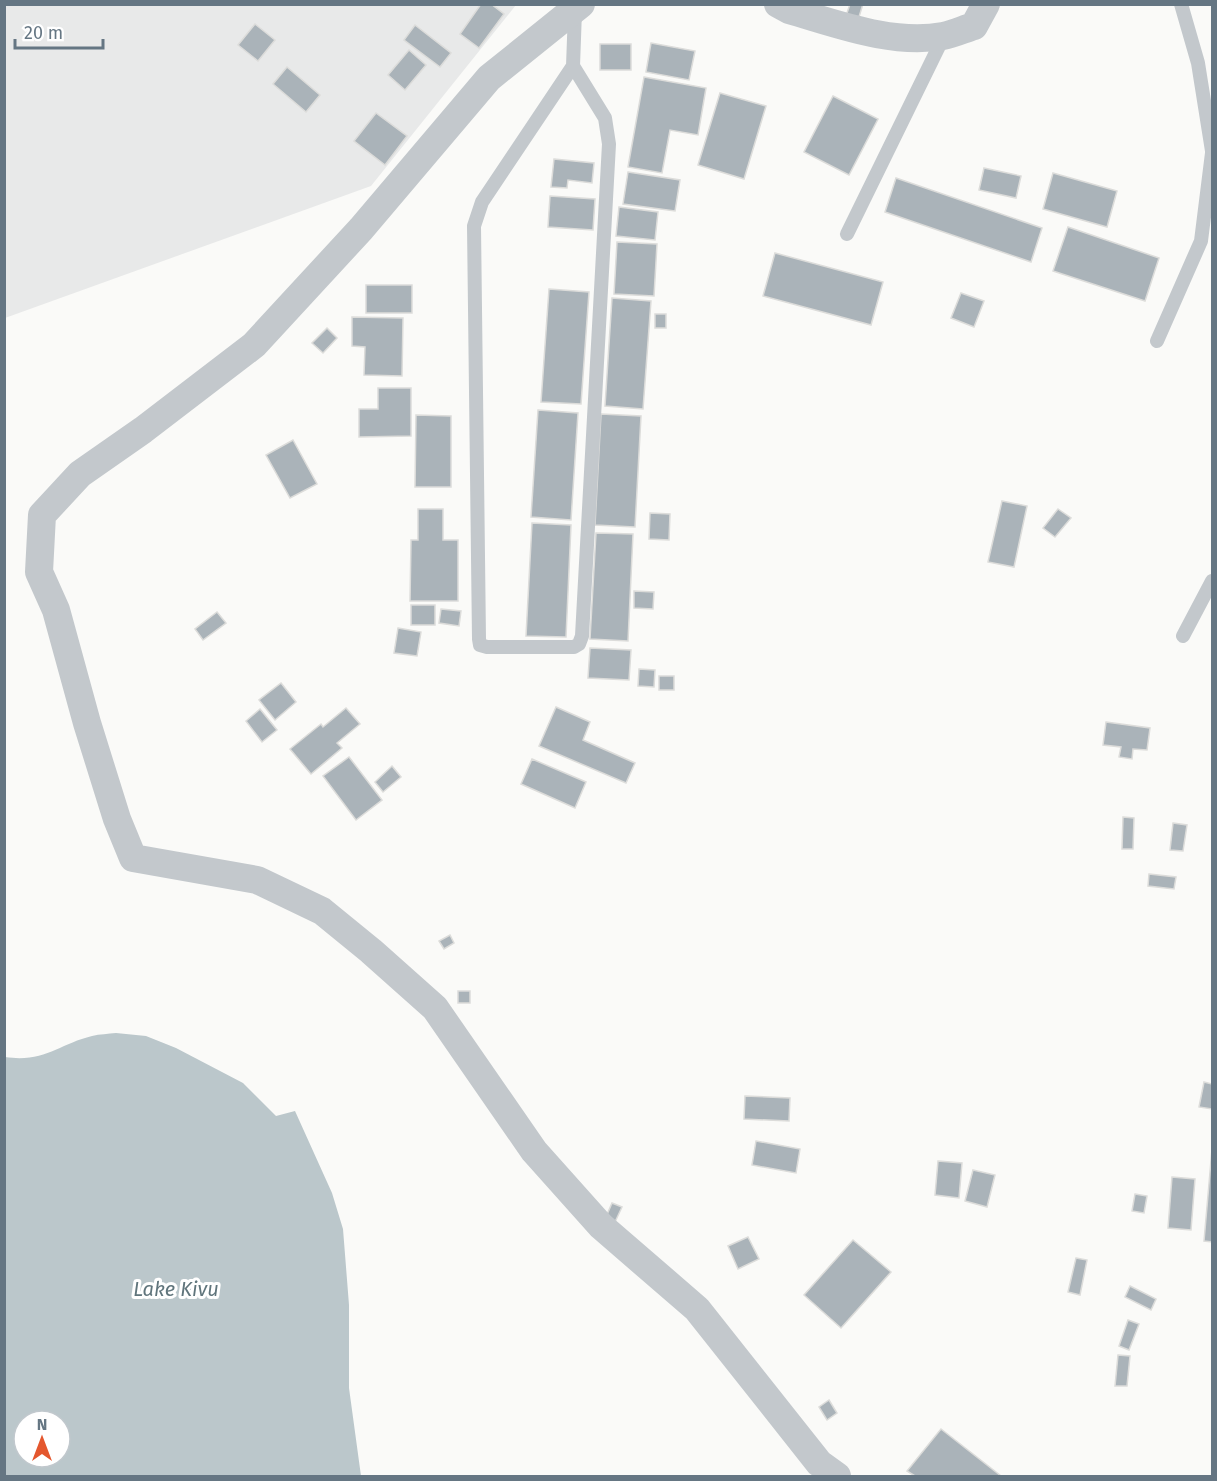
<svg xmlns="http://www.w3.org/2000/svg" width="1217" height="1481" font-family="'Fira Sans',sans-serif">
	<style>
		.built { fill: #e8e9e9 }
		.water { fill: #bbc7cb; fill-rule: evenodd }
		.building { fill: #aab3b9; stroke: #dcdcda; stroke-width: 1.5 }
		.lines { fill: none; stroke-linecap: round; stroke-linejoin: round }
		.lane { stroke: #c3c8cc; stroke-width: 14 }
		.street { stroke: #c3c8cc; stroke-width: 28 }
		.labels { text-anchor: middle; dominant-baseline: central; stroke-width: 6; stroke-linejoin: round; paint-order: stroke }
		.water-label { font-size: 20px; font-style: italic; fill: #60757c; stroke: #fff }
	</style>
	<rect width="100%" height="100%" fill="#fafaf8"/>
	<path class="built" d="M5,5H516L371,186L5,318Z"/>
	<path class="water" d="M116,1033L146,1036L176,1048L243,1083L276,1116L295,1111L332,1193L343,1229L349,1305V1388L361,1476H5V1057C44,1063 59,1044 92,1036C100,1034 108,1034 116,1033ZM24,1421H60V1457H24Z"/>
	<g class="building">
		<path d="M481,4H491L504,14L479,48L460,34Z"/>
		<path d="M850,4H863L858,20L846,16Z"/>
		<path d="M255,24L275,40L258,61L238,45Z"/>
		<path d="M415,25L451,53L440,67L404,40Z"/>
		<path d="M651,43L695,51L689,80L646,72Z"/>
		<rect x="600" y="44" width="31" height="26"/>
		<path d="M409,50L426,65L405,90L388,75Z"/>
		<path d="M287,67L320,95L306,112L273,84Z"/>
		<path d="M644,77L706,88L698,135L670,130L662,173L628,167Z"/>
		<path d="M720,93L766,106L744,179L698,165Z"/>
		<path d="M833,96L878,119L849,175L804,152Z"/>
		<path d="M376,113L407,136L385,165L354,141Z"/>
		<path d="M554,159L594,163L592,183L568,180L567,188L551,187Z"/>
		<path d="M984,168L1021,176L1016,198L979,190Z"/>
		<path d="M628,172L680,180L675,211L623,204Z"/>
		<path d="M1053,173L1117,191L1107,227L1043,209Z"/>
		<path d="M896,178L1042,228L1031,262L885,212Z"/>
		<path d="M550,196L595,199L593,230L548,227Z"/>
		<path d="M619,207L658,212L655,240L616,236Z"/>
		<path d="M1068,227L1159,258L1145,301L1053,271Z"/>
		<path d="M617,242L657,244L654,296L614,294Z"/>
		<path d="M775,253L883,282L871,325L763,296Z"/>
		<rect x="366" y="285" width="46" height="28"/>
		<path d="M549,289L589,292L581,404L541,402Z"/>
		<path d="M961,293L984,301L974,327L951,318Z"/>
		<path d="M612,298L651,301L643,409L605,406Z"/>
		<rect x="655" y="314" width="11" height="14"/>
		<path d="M352,317L403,318L402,376L364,375L365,347L352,346Z"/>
		<path d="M327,328L337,338L323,353L312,343Z"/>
		<path d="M378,388H411V436L359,437V409H378Z"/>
		<path d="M538,410L578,413L571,520L531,517Z"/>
		<path d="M601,414L641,416L635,527L595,525Z"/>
		<path d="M416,415L451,416V487H415Z"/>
		<path d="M293,440L317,484L290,498L266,455Z"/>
		<path d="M1002,501L1027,506L1014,567L988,562Z"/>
		<path d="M418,509H443V540H458V601H410L411,540H418Z"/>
		<path d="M1058,509L1071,518L1055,537L1043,528Z"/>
		<path d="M650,513L670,514L669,540L649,539Z"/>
		<path d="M532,523L571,525L566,637L526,636Z"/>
		<path d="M596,533L633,534L628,641L590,639Z"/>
		<path d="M634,591L654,592L653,609L634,608Z"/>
		<rect x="411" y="605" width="24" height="20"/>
		<path d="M441,609L461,611L459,626L439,623Z"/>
		<path d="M217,612L226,623L203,640L195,629Z"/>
		<path d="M398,628L421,632L417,656L394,653Z"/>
		<path d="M590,648L631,650L629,680L588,678Z"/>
		<path d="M639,669L655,670L654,687L638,686Z"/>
		<rect x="659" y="676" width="15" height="14"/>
		<path d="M281,683L296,702L275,720L259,700Z"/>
		<path d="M556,707L590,722L583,740L635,763L626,783L539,746Z"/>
		<path d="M346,708L360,724L337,743L342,748L311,774L290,749L321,724L323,727Z"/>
		<path d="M260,709L277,730L262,742L246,721Z"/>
		<path d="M1106,722L1150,728L1147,750L1133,749L1132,759L1119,757L1121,747L1103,745Z"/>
		<path d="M349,757L382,800L356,820L323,776Z"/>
		<path d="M532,759L586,782L575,808L521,784Z"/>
		<path d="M392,766L401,777L383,792L375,782Z"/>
		<path d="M1123,817L1134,818L1133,849H1122Z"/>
		<path d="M1173,823L1187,825L1183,851L1170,850Z"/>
		<path d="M1149,874L1176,877L1174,889L1148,886Z"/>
		<path d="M450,935L454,943L444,949L439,941Z"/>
		<rect x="458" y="991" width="12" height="12"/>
		<path d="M1204,1082L1212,1084V1109L1199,1107Z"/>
		<path d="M745,1096L790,1098L789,1121L744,1119Z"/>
		<path d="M756,1141L800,1149L796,1173L752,1165Z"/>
		<path d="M1212,1149V1242L1204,1241Z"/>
		<path d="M938,1161L962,1163L959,1198L935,1195Z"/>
		<path d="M973,1170L995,1175L987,1207L965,1201Z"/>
		<path d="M1172,1177L1195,1179L1191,1230L1168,1228Z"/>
		<path d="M1135,1194L1147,1196L1144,1213L1132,1211Z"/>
		<path d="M612,1203L622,1207L615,1222L606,1217Z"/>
		<path d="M748,1237L759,1259L738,1269L728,1246Z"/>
		<path d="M853,1240L891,1272L841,1328L804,1295Z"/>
		<path d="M1076,1258L1087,1260L1080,1295L1068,1292Z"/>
		<path d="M1130,1286L1156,1299L1151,1310L1125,1297Z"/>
		<path d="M1128,1320L1139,1324L1129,1350L1119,1346Z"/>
		<path d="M1118,1355L1130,1356L1127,1386H1115Z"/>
		<path d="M829,1400L837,1413L827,1420L819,1407Z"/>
		<path d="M941,1429L1001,1476H915L907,1471Z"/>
	</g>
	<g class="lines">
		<g class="lane">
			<path d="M1181,4L1198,63L1212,151"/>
			<path d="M573,66L605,118L609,144L582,636L579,644L574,647H487L480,645L479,639L474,226L482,202L573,66L575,11"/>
			<path d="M847,234L944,36"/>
			<path d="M1157,341L1201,241L1212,153"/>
			<path d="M1183,636L1212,581"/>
		</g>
		<g class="street">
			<path d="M581,4L489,78L361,229L254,345L143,430L80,474L42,515L39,572L56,610L87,723L117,819L133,858L257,880L322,911L371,951L435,1008L534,1151L601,1226L697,1309L819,1463L837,1476"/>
			<path d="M778,4L789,10C838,24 892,45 943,36C954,34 964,29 974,26L986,4"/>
		</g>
	</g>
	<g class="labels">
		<g class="water-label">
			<text x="176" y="1289">Lake Kivu</text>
		</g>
	</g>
	<rect width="1217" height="1481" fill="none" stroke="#657683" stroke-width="12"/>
	<g transform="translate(42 1439)"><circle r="28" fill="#ffffff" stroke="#c1c8cd" stroke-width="1.5"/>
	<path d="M0-4.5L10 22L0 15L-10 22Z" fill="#e4572e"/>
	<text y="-9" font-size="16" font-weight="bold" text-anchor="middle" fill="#657683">N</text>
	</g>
	<path d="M15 39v9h88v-9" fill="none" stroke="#657683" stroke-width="3"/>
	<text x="24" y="39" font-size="18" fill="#657683" stroke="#ffffff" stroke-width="4.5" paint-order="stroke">20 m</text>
</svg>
